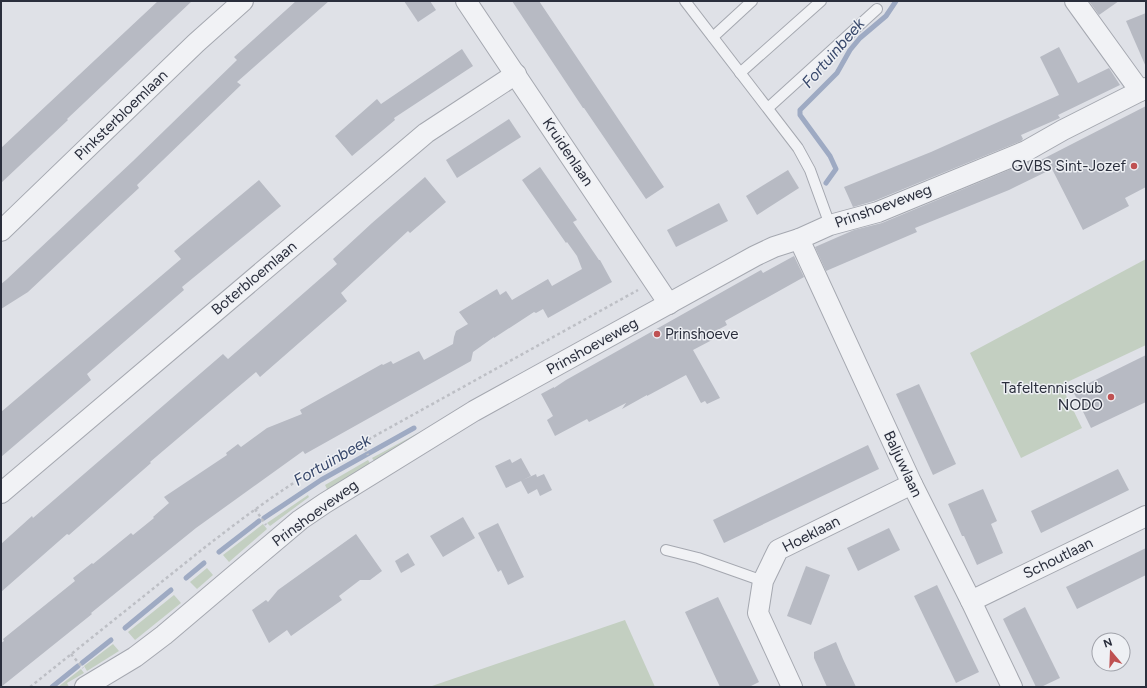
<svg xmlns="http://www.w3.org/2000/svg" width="1147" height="688" font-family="Figtree,sans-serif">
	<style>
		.green { fill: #c3cfc1 }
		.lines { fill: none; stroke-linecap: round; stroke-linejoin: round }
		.stream { stroke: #9eaac3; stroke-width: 5 }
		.building { fill: #b7bac3 }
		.lane-casing { stroke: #a5a8b0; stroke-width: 12 }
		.street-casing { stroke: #a5a8b0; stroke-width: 22 }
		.path { stroke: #bdbfc5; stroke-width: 2.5; stroke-dasharray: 3 3; stroke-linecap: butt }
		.lane { stroke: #f1f2f5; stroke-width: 10 }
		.street { stroke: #f1f2f5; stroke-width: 20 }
		.poi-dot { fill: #bf5152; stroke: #eef0f4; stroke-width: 1.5 }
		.labels { text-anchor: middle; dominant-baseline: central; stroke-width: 3; stroke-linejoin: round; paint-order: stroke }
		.street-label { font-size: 15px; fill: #2a2e3c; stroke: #eef0f4 }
		.poi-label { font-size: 15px; fill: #2a2e3c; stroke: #eef0f4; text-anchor: end }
		.water-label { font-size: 16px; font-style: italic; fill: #38486b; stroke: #eef0f4 }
	</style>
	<rect width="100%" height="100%" fill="#dfe1e7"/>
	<g class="green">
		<path d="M1146,259V345L1061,385L1082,428L1021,458L970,353Z"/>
		<path d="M418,433L419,435L375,462L372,458Z"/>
		<path d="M368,460L371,465L328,491L325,485Z"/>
		<path d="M308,495L309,497L270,526L267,523Z"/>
		<path d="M263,524L267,529L229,562L223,555Z"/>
		<path d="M207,568L213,575L197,589L190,582Z"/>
		<path d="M174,595L181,603L135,640L128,632Z"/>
		<path d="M625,620L655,687H433L432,686Z"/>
		<path d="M113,644L119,651L87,671L84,666Z"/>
		<path d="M81,669L84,673L67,683L69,687H58Z"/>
	</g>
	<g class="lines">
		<g class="stream">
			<path d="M826,183L836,169L830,156L800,115V110L837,73L850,50L860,38L886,16L896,1"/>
			<path d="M264,518L321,480L414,428"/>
			<path d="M219,552L259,521"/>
			<path d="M186,578L204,563"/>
			<path d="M125,628L171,590"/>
			<path d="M82,663L111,640"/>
			<path d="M52,687L78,666"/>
		</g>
	</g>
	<g class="building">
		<path d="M158,1H192L67,119L68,120L1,183V148Z"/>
		<path d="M296,1H329L237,82L241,85L137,185L139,188L112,213L28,292L1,309V284L6,280L133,161L237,60L234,57Z"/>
		<path d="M404,1H430L436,10L418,22Z"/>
		<path d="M512,1H539L664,187L646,199L584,108H583Z"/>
		<path d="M1089,1H1119L1099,15Z"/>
		<path d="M1146,13V67L1126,21Z"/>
		<path d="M1059,47L1078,83L1109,68L1120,85L1058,115L1060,118L1021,135L1023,139L1021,141L874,201L853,207L844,187L931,152L1059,95L1040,57Z"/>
		<path d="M462,49L473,66L394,118L395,120L352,156L335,136L377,99L381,104Z"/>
		<path d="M1146,106V187L1125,198L1129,206L1083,230L1052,169L1009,190L915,228L917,232L826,271L815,247L854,230L882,223L1033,160L1035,163Z"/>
		<path d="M509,119L521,137L457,178L446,160Z"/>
		<path d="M540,167L577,220L573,222L599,260H600L612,282L548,318L543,309L536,313L534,312L494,338V337L473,352L471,361L305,454L303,451L196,528L91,613L92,614L1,687V643L4,641L3,639L75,581L73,578L92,563L93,564L131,533L133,535L154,518L153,517L169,503L164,497L227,455L226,453L238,444L241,447L267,428L302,414L300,410L382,364L383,365L391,361L393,364L419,351L424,360L453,344L454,337L456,331L468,324L459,312L497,289L500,295L506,291L512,300L548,279L552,286L582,269L577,256L567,242L566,243L522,180Z"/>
		<path d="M788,170L799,188L757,215L746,196Z"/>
		<path d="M425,177L446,202L410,233L408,231L341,293L347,301L260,377L256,372L150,462L151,463L69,535L67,534L1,592V544L32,516L33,518L223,354L228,359L251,339L337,264L333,259L372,223Z"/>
		<path d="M259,180L281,206L182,287L184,290L87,374L91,380L1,457V412L181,259L174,251Z"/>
		<path d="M719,203L728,221L676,247L667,230Z"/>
		<path d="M794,256L804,277L725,321L727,325L708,335L712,340L693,350L720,398L707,404L705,401L701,403L686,375L647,396V395L622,409L626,403L589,422L587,419L555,436L547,420L553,416L541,394L554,387V388L566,380L761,270L763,273Z"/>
		<path d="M1146,355V402L1091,428L1073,391Z"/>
		<path d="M919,384L956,464L933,475L896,394Z"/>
		<path d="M868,445L879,469L724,543L713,520Z"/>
		<path d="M521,458L531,476L523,480L536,474L537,477L544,474L552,490L540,496L537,489L528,494L521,481L506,488L495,466L510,459L512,463Z"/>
		<path d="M1118,469L1129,490L1041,533L1031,511Z"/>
		<path d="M983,489L997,521L991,524L1003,553L977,565L964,536H962L948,504Z"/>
		<path d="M463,517L475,538L443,557L430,536Z"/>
		<path d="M498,523L524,577L508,585L501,570L498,572L478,533Z"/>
		<path d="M889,528L900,550L858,571L847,548Z"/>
		<path d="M356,534L382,571L370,580H360L339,596L342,600L291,636L287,630L269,643L252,610L266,600L268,602L278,590Z"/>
		<path d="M1146,548V575L1077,609L1066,587Z"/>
		<path d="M408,553L415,565L401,573L395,561Z"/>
		<path d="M806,566L830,575L811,625L787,616Z"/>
		<path d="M937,585L979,672L956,683L914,596Z"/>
		<path d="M718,597L759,682L749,687H720L685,612Z"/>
		<path d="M1025,607L1060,678L1041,687H1036L1003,619Z"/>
		<path d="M836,642L843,659L856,687H827L814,658V652Z"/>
	</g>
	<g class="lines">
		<g class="lane-casing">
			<g id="lane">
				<path d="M685,1L798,148L810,170L830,225"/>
				<path d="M713,37L752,1"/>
				<path d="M740,73L821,1"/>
				<path d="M768,108L877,9"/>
				<path d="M666,550L698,558L763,581"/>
			</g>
		</g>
		<g class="street-casing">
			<g id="street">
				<path d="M466,1L669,304"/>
				<path d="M1075,1L1140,91"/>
				<path d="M1,231L196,43L243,1"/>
				<path d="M799,239L912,484L971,601L1012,687"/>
				<path d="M1,493L426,133L516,74"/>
				<path d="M971,601L1146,516"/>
				<path d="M85,687L135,657L164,635L300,520L325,503L474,411L755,256L774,247L799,239L830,225L878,212L1026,151L1063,130L1146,88"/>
				<path d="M792,687L758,613L763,581L778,550L912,484"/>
			</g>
		</g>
		<g class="path">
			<path d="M362,443L368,455"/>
			<path d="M255,509L266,525"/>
			<path d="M71,654L83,668"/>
			<path d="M30,687L204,548C230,528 256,508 283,490C308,473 335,458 362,443L638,290"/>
		</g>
		<use href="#lane" class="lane"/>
		<use href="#street" class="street"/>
	</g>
	<g class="poi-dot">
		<circle cx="1134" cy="166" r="4"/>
		<circle cx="657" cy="334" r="4"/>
		<circle cx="1111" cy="397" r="4"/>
	</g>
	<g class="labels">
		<g class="street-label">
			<text transform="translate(121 115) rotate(-44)">Pinksterbloemlaan</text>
			<text transform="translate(568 152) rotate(56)">Kruidenlaan</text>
			<text transform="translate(883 206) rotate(-20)">Prinshoeveweg</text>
			<text transform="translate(254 278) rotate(-40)">Boterbloemlaan</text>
			<text transform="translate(592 346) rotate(-29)">Prinshoeveweg</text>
			<text transform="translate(903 464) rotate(65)">Baljuwlaan</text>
			<text transform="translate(315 513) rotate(-36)">Prinshoeveweg</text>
			<text transform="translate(811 534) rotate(-27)">Hoeklaan</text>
			<text transform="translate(1058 558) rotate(-26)">Schoutlaan</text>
		</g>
		<g class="poi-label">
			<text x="1126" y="166">GVBS Sint-Jozef</text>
			<text x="665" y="334" text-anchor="start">Prinshoeve</text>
			<text x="1103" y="388">Tafeltennisclub<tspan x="1103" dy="17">NODO</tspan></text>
		</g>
		<g class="water-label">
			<text transform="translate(833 53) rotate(-49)">Fortuinbeek</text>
			<text transform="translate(332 460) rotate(-30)">Fortuinbeek</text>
		</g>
	</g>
	<rect width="1147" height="688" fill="none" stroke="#2a2e3c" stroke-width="4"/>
	<g transform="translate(1111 652) rotate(341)"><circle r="19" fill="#eef0f4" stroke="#a0a2aa"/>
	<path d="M0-3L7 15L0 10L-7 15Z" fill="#bf5152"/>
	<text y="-6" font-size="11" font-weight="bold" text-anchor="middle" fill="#2a2e3c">N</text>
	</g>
</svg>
